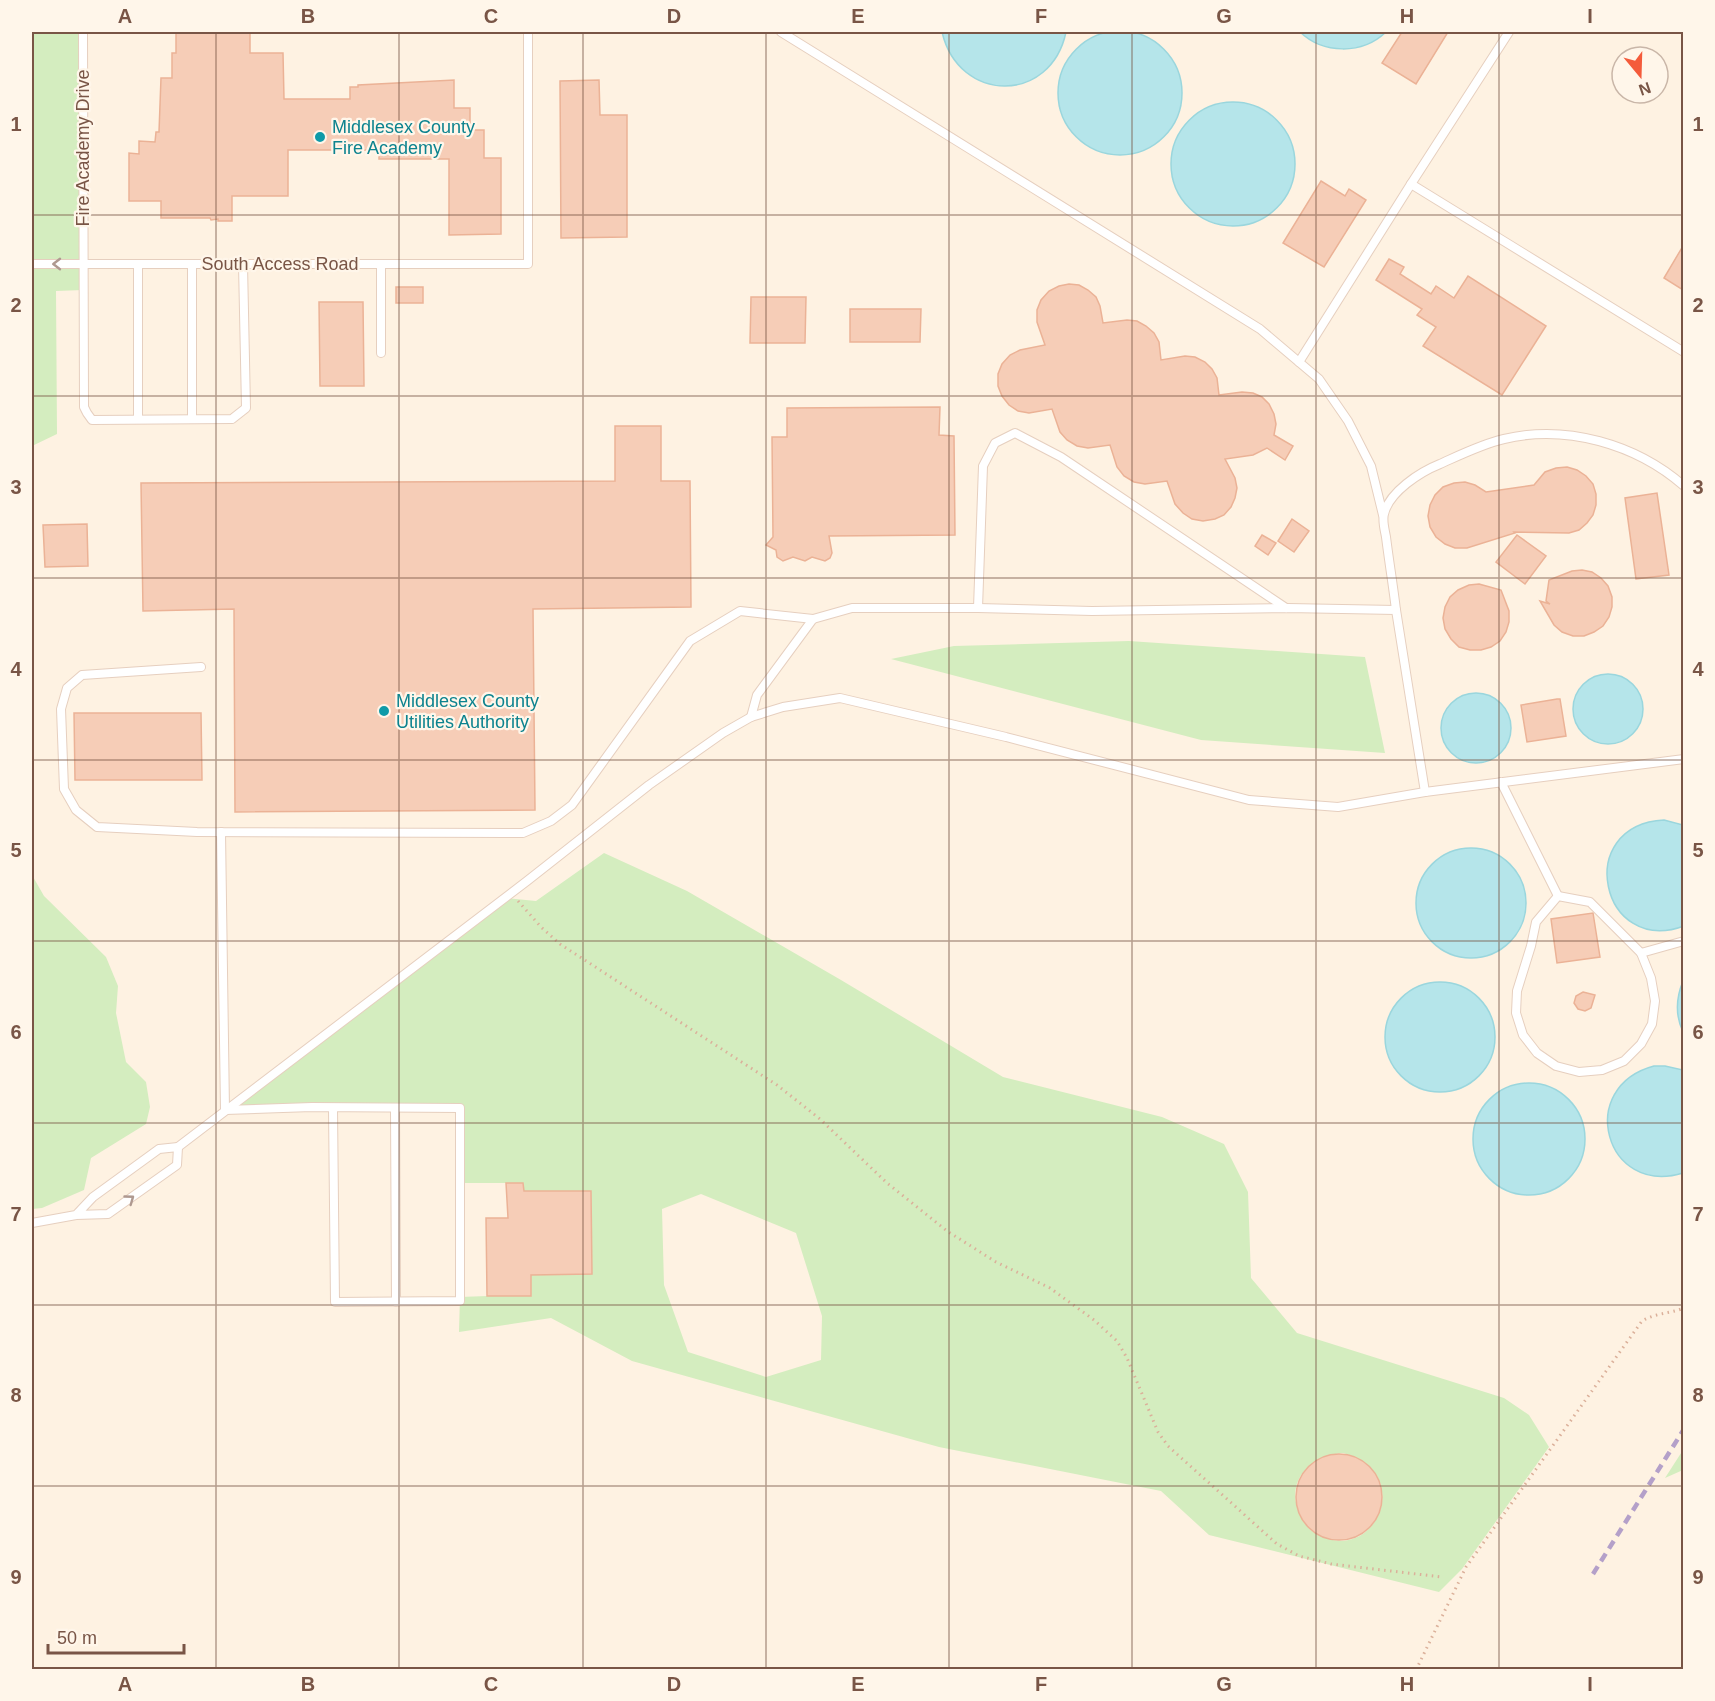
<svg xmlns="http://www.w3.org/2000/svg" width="1715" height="1701" font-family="Helvetica,sans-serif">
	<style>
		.green { fill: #d4edbf; fill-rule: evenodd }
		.water { fill: #b5e5ea; stroke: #9ad6dd; stroke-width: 1.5 }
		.building { fill: #f6cdb7; stroke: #ebb296; stroke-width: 1.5 }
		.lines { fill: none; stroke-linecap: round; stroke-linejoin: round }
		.service-casing { stroke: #e6cfbf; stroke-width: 10 }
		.path { stroke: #dbb09a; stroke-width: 3; stroke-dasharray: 1.5 4.5; stroke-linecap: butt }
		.service { stroke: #fff; stroke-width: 8 }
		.rail { stroke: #b4a0c9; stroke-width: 4.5; stroke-dasharray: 9 6; stroke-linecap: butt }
		.oneway { stroke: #af9990 }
		.grid { fill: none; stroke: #795546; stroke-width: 1.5; stroke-opacity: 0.55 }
		.culture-dot { fill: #0f9aa8; stroke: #fff6ea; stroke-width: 2 }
		.labels { text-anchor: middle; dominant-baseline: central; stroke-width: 4.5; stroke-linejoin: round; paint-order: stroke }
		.culture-label { font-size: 18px; fill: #0d838f; stroke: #fff6ea; text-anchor: start }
		.street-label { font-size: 18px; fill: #795546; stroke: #fff6ea }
		.neatline { fill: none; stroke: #795546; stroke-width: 2 }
		.grid-label { font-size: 20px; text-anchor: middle; font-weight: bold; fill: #795546 }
	</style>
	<rect width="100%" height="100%" fill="#fef2e2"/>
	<g class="green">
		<path d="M32,32H83V290L56,291L57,434L32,446Z"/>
		<path d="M1129,641L1365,657L1385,753L1201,740L891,659L954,646Z"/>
		<path d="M604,853L687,891L841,980L1003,1077L1162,1117L1224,1144L1248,1192L1251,1278L1297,1333L1504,1398L1529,1415L1549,1447L1462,1569L1439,1592L1209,1535L1161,1491L939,1447L632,1361L551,1318L459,1332L460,1297L487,1296L531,1275L592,1274L591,1191H524L522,1183H461L460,1109L225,1110L505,898L536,901ZM701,1194L796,1233L822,1316L821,1360L766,1377L688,1352L664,1285L662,1209ZM1343,1453C1415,1472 1376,1560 1324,1537C1315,1534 1307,1529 1303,1520C1282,1485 1307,1456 1343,1453Z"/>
		<path d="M32,875L44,896L106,957L118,986L116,1013L126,1062L146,1082L150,1107L146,1124L91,1158L84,1190L42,1208L32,1209Z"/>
		<path d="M1683,1450V1470L1665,1478Z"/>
	</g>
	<g class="water">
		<circle cx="1120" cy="93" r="62"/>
		<path d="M942,32H1066C1051,104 959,104 942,32Z"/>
		<path d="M1300,32H1386C1362,55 1323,54 1300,32Z"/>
		<circle cx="1233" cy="164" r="62"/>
		<circle cx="1608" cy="709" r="35"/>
		<circle cx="1476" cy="728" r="35"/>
		<path d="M1664,820L1683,825L1684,926C1601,957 1572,825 1664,820Z"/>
		<circle cx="1471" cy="903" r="55"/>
		<path d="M1683,981V1032C1675,1015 1676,998 1683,981Z"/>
		<circle cx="1440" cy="1037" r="55"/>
		<path d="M1654,1066H1665L1683,1070V1173C1605,1197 1575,1087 1654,1066Z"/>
		<circle cx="1529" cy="1139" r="56"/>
	</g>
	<g class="building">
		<path d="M176,32L250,33V53H283L284,99H350V87H358V85L454,80V108H470V130H484V158H501V234L449,235V159H379V150H288V196H232V221H218V219L211,220L210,218H161V201H129V153L139,154V141L155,142L156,132H159L161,78H172V53H176Z"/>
		<path d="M1402,32H1448L1416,84L1382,63Z"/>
		<path d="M599,80L600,115H627V237L561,238L560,81Z"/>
		<path d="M1321,181L1345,196L1349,189L1366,200L1324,267L1283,243Z"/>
		<path d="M1683,246V290L1664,278Z"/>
		<path d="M1389,259L1404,267L1400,274L1431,294L1436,286L1454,298L1468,276L1546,326L1502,395L1423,346L1436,327L1417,315L1422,309L1376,280Z"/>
		<path d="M1069,284L1079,285L1088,290L1096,297L1100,306L1103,323L1127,320L1137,321L1146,326L1154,333L1159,342L1161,360L1185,356L1195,357L1205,362L1212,369L1217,378L1219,395L1242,392L1253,393L1262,397L1269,404L1274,414L1276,424L1274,435L1293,446L1285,460L1267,448L1253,455L1225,459L1235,478L1237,488L1235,498L1231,507L1224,515L1215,519L1203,521L1192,519L1183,513L1175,504L1167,481L1145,484L1134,482L1124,476L1117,467L1110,445L1088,448L1077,446L1067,440L1060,432L1052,409L1029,413L1018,411L1009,405L1002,396L998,386V374L1002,364L1010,355L1020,350L1045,345L1037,322V310L1041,300L1049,291L1059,286Z"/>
		<rect x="396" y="287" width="27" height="16"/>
		<path d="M751,297H806L805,343H750Z"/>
		<path d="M319,302H363L364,386H320Z"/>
		<path d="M850,309H921L920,342H850Z"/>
		<path d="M940,407L939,435L954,436L955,535L829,536L832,553L830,558L825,561L812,557L805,561L793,557L783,561L777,557L776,550L766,545L773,537L772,437H787V408Z"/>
		<path d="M615,426H661V481H690L691,607L533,609L535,810L235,812L234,609L143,611L141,483L615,481Z"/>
		<path d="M1567,467L1577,470L1586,476L1593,484L1596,494V505L1593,515L1587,523L1579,530L1569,533L1514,532L1515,533L1467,548H1455L1445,544L1436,537L1430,527L1428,516L1430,505L1435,495L1443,487L1454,483L1465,482L1475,485L1486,492L1534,485L1545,472L1556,468Z"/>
		<path d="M1657,493L1669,575L1636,579L1625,498Z"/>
		<path d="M1292,519L1309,531L1294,552L1278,541Z"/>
		<path d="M87,524L88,566L45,567L43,525Z"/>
		<path d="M1262,535L1276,543L1268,555L1255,546Z"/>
		<path d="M1517,535L1546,556L1525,584L1496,562Z"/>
		<path d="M1582,570L1592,572L1601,578L1608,586L1612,597V607L1609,617L1603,626L1594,632L1584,636H1573L1562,632L1554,625L1540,601L1550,604L1546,601L1549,580L1572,571Z"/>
		<path d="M1479,584L1501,590L1509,611V622L1506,632L1500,641L1491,647L1481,650H1470L1459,647L1451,639L1445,629L1443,618L1445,607L1450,597L1458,590L1469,585Z"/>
		<path d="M1557,699H1560L1566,736L1527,742L1521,705Z"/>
		<path d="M74,713H201L202,780H75Z"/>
		<path d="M1593,913L1600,957L1557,963L1551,919Z"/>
		<path d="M1583,992L1595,995L1591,1008L1585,1011L1578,1009L1574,1003L1576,996Z"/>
		<path d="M506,1183H523L524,1191H591L592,1274L531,1275V1296H487L486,1218H508Z"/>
		<circle cx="1339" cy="1497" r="43"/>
	</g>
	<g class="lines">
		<g class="service-casing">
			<g id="service">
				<path d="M83,32L84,407L87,413L92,420L232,419L246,408L243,264"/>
				<path d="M781,32L1260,329L1319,379L1348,421L1371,466L1383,515"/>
				<path d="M1509,32L1411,184L1684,352"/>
				<path d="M32,264H528V32"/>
				<path d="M192,264V419"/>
				<path d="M381,264V353"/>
				<path d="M1299,362L1411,184"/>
				<path d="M138,419V264"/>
				<path d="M978,608L983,466L995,443L1015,433L1061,457L1286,608"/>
				<path d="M1396,610C1393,585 1389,561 1386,537C1385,531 1382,521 1384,514C1389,492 1420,472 1440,464C1460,455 1482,444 1504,439C1566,424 1636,444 1684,486"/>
				<path d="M201,667L82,675L67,688L61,709L64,789L76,810L97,827L197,832L523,833L551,821L572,805L690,641L740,611L813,619"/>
				<path d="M751,717L757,695L813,619L852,608H978L1092,611L1288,608L1396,610L1425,792"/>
				<path d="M1501,782L1558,896"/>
				<path d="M221,832L225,1110L312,1107L460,1108V1301L335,1302L333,1108"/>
				<path d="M1558,896L1590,902L1641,953L1651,978L1655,1001L1652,1024L1641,1044L1624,1061L1602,1070L1579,1072L1556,1066L1537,1053L1523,1035L1516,1013L1517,991L1531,946L1536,922Z"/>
				<path d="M1641,953L1684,941"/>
				<path d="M395,1108L396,1302"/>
				<path d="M178,1147L527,881L649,785L723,733L751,717L783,707L840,698L1006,737L1249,800L1338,807L1425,792L1684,759"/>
				<path d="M32,1223L76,1215L108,1214L177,1165L178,1147L159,1149L93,1197L76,1215"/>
			</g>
		</g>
		<g class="path">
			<path d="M518,901L541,927L560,944L777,1085L820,1119L887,1183L947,1231L996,1262L1050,1288L1094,1320L1117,1341L1127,1358L1158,1432L1168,1446L1277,1544L1299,1556L1331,1564L1442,1577"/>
			<path d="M1416,1670L1466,1567L1642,1321C1655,1313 1669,1314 1684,1308"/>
		</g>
		<use href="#service" class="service"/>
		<path class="rail" d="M1593,1574L1684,1429"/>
	</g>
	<defs><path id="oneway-chevron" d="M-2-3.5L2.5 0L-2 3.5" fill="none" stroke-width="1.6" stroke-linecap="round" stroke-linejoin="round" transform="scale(1.5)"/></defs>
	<g class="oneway">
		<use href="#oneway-chevron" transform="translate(57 264) rotate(180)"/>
		<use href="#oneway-chevron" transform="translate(130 1199) rotate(-36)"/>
	</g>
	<path class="grid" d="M216,32V1670M399,32V1670M583,32V1670M766,32V1670M949,32V1670M1132,32V1670M1316,32V1670M1499,32V1670M32,215H1684M32,396H1684M32,578H1684M32,760H1684M32,941H1684M32,1123H1684M32,1305H1684M32,1486H1684"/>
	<g class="culture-dot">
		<circle cx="320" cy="137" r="6"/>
		<circle cx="384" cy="711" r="6"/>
	</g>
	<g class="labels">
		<g class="culture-label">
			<text x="332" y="127">Middlesex County<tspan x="332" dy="21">Fire Academy</tspan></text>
			<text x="396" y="701">Middlesex County<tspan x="396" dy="21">Utilities Authority</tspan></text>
		</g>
		<g class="street-label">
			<text transform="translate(83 148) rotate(-90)">Fire Academy Drive</text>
			<text x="280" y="264">South Access Road</text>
		</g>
	</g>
	<rect width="1715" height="1701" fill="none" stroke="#fff6ea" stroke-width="66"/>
	<g transform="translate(1640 75) rotate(161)"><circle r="28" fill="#fff6ea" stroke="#c9b6a8" stroke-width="1.5"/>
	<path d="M0-4.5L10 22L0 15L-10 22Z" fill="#f45b3b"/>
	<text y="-9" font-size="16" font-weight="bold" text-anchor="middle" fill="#795546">N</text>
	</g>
	<path d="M48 1644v9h136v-9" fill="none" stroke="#795546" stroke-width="3"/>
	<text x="57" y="1644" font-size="18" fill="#795546" stroke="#fff6ea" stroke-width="4.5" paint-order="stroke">50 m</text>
	<rect x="33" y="33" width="1649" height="1635" class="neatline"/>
	<g class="grid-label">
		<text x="125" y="23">A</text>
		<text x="308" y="23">B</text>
		<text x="491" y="23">C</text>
		<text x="674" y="23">D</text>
		<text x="858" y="23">E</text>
		<text x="1041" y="23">F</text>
		<text x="1224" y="23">G</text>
		<text x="1407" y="23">H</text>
		<text x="1590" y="23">I</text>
		<text x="16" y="131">1</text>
		<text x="1698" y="131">1</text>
		<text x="16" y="312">2</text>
		<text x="1698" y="312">2</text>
		<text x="16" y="494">3</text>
		<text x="1698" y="494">3</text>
		<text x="16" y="676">4</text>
		<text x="1698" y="676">4</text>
		<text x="16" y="857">5</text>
		<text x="1698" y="857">5</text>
		<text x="16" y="1039">6</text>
		<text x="1698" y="1039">6</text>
		<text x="16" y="1221">7</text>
		<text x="1698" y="1221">7</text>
		<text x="16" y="1402">8</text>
		<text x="1698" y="1402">8</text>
		<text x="16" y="1584">9</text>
		<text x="1698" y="1584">9</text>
		<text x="125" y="1691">A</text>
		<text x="308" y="1691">B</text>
		<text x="491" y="1691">C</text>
		<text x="674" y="1691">D</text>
		<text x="858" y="1691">E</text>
		<text x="1041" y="1691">F</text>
		<text x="1224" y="1691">G</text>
		<text x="1407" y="1691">H</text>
		<text x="1590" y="1691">I</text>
	</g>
</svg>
